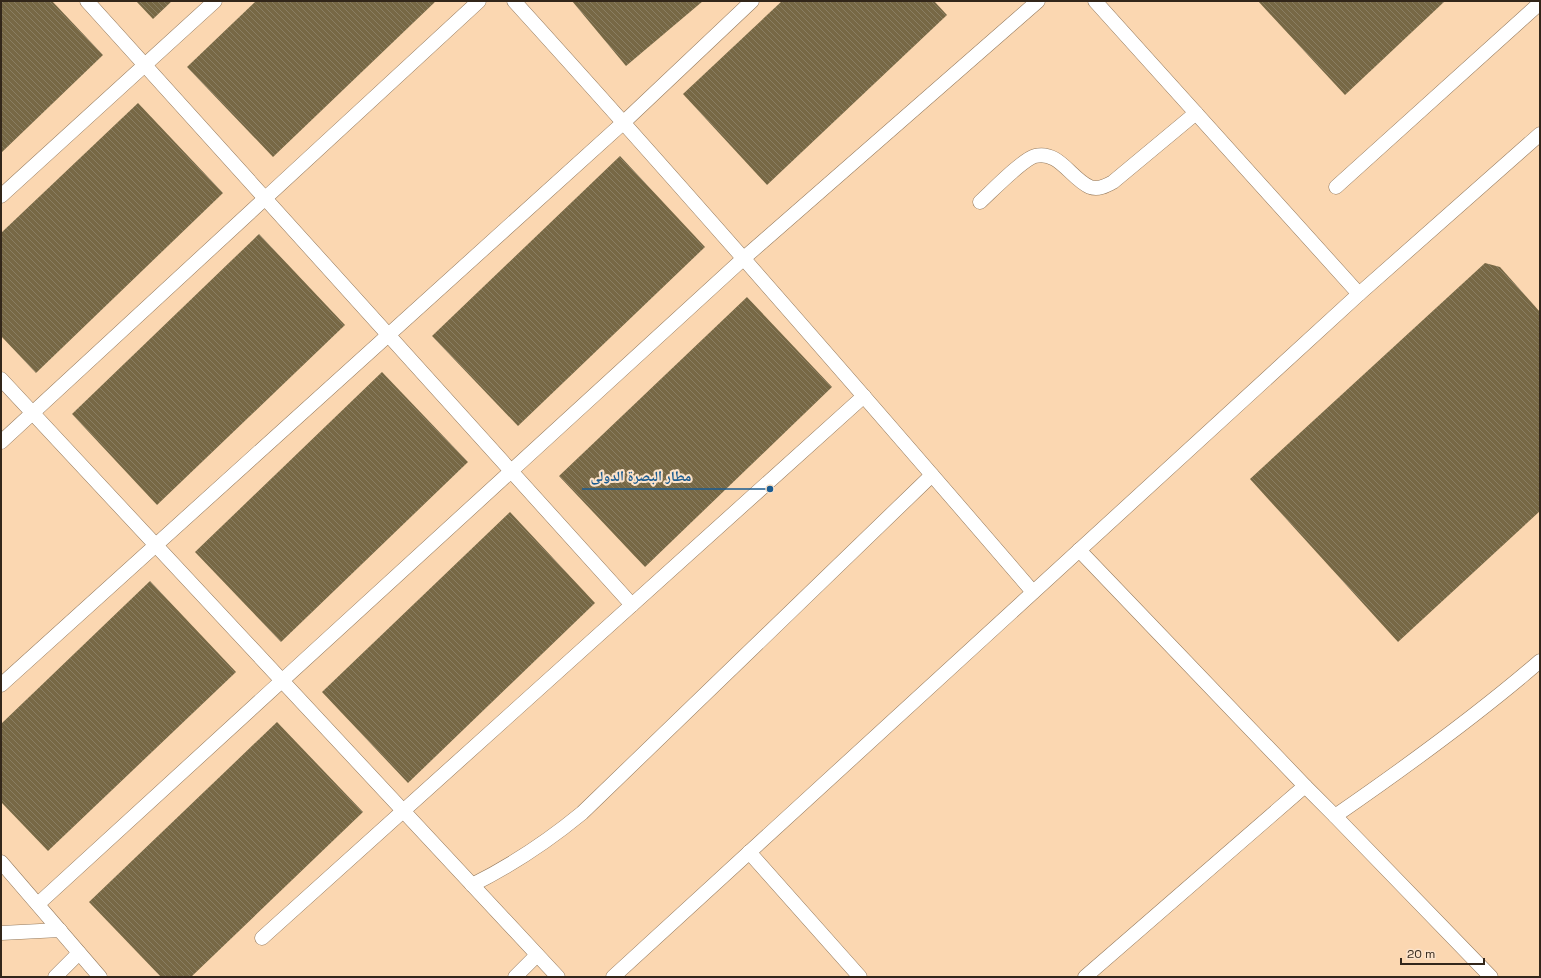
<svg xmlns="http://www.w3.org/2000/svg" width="1541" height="978" font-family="'Space Grotesk','Noto Naskh Arabic',sans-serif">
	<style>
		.built { fill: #fbd7b1 }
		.building { fill: url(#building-back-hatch) }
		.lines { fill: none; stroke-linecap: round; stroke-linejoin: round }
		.service-casing { stroke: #957a5d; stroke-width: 15 }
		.service { stroke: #fff; stroke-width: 14 }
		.leader { fill: none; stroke: #1a5b90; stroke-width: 1.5 }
		.callout-dot { fill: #1a5b90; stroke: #fbe2c9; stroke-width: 1.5 }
		.callout-label { font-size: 14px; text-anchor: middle; font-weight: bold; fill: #1a5b90; stroke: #fbe2c9; stroke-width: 4; stroke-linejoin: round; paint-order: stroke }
	</style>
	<defs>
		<pattern id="building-back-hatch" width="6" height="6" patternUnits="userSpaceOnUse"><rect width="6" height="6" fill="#776845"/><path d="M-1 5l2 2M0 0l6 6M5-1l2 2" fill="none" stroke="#8a7e62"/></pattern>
	</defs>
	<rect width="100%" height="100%" fill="#fbe2c9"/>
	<rect class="built" x="1" y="1" width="1539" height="976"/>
	<g class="building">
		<path d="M1,1H52L103,55L1,153Z"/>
		<path d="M136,1H172L153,19Z"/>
		<path d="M256,1H436L273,157L187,67Z"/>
		<path d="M572,1H703L626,66Z"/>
		<path d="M782,1H934L947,15L767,185L683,94Z"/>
		<path d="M1258,1H1445L1345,95Z"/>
		<path d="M138,103L223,193L36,373L1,336V233Z"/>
		<path d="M620,156L705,247L518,426L432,336Z"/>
		<path d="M259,234L345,325L157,505L72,414Z"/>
		<path d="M1485,263L1500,267L1540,312V511L1398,642L1250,479Z"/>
		<path d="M747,297L832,387L645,567L559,476Z"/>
		<path d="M382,372L468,462L281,642L195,552Z"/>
		<path d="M510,512L595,603L408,783L322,692Z"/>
		<path d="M150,581L236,672L48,851L1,802V724Z"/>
		<path d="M277,722L363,812L191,977H161L89,902Z"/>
	</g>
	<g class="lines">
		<g class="service-casing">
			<g id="service">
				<path d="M87,1L632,605"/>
				<path d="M514,1C690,195 862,393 1033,592"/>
				<path d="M1095,1L1359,294"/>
				<path d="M1336,187L1540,3"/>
				<path d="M1,196L215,1"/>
				<path d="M980,202C991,192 1023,159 1035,156C1059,150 1071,179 1090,187C1098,190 1106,186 1113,182L1196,113"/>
				<path d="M1,379L558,977"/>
				<path d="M1,442L479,1"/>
				<path d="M1079,550L1305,786L1335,816L1491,977"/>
				<path d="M1,685L624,122L752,1"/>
				<path d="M1335,816C1406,767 1475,717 1540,661"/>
				<path d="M749,852L860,977"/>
				<path d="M1,862L100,977"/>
				<path d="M472,885C512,865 548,841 582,813L932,475"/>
				<path d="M38,904L744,258L1038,1"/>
				<path d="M1,933L60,930"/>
				<path d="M262,938L864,396"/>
				<path d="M55,977L79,953"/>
				<path d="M515,977L537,955"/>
				<path d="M613,977L1359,294L1540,134"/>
				<path d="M1085,977L1305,786"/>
			</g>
		</g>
		<use href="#service" class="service"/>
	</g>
	<path class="leader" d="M770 489L699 489H582"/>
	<circle class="callout-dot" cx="770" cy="489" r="4"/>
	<g class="callout-label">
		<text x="641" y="481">مطار البصرة الدولى</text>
	</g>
	<rect width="1541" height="978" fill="none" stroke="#32261a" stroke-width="4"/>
	<path d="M1401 958v6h83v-6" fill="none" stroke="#32261a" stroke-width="2"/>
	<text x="1407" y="958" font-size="12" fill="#32261a" stroke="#fbe2c9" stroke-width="3" paint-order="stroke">20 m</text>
</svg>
